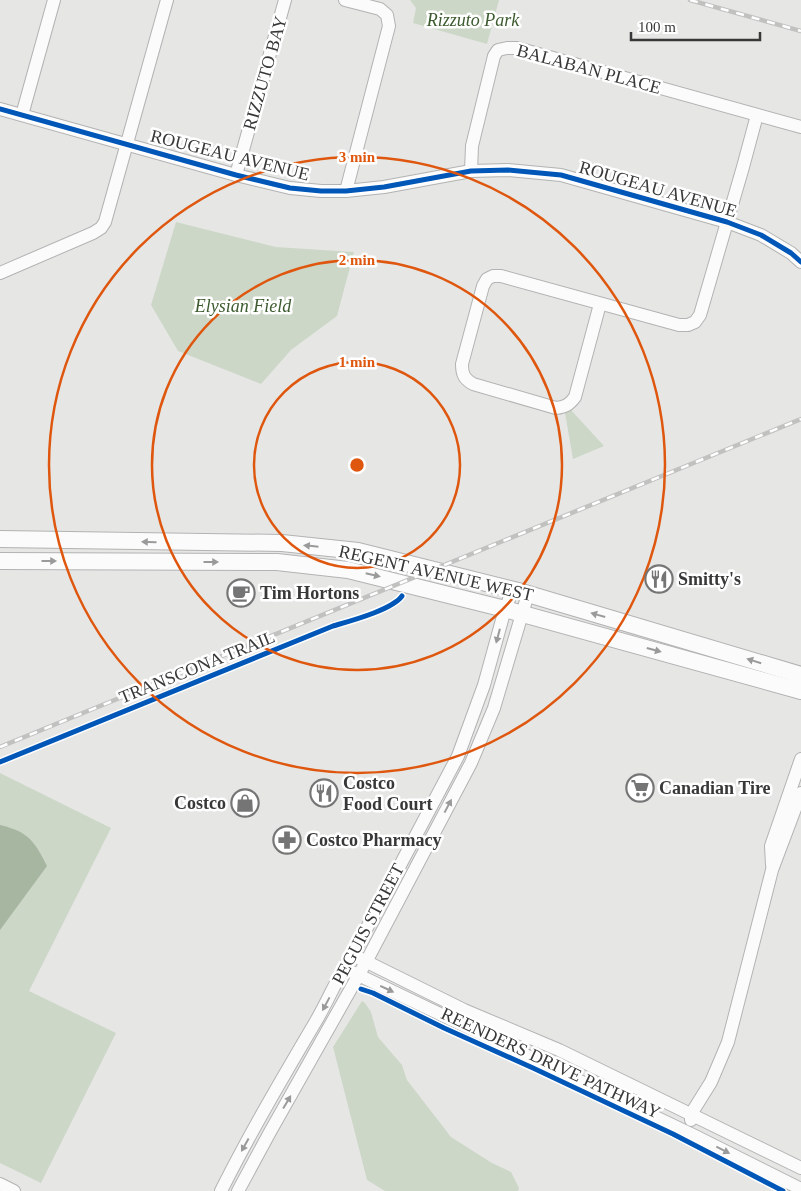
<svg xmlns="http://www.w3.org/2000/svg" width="801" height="1191" font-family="'Times New Roman',serif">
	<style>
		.green { fill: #cdd7c8 }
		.water { fill: #a7b6a0 }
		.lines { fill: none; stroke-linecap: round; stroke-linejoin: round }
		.minor-casing { stroke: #b2b3b2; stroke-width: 14 }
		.major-casing { stroke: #b2b3b2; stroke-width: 18 }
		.minor { stroke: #fbfbfb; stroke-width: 12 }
		.major { stroke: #fbfbfb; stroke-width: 16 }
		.rail-casing { stroke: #c1c2c0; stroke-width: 4.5 }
		.rail { stroke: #fff; stroke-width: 2.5; stroke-dasharray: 8; stroke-linecap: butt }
		.cycleway-casing { stroke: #fff; stroke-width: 8 }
		.cycleway { stroke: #0057b8; stroke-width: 5 }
		.oneway { fill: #999a99 }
		.ring { fill: none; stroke: #df570e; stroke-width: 2.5 }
		.labels { text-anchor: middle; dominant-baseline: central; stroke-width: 5; stroke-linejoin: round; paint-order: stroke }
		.park-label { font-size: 18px; font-style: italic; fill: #3c5b2e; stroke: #fff }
		.street-label { font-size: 18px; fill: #373837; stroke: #fff }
		.poi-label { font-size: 18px; font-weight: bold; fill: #373837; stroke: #fff; text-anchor: start }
		.centre { fill: #df570e; stroke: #fff; stroke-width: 2.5 }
		.ring-label { font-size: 15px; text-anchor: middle; font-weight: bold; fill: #df570e; stroke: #fff; stroke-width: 5; stroke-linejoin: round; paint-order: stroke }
	</style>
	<rect width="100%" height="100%" fill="#e6e7e5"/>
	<g class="green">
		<path d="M410,0H499L487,44L413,23L416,8Z"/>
		<path d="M176,222L276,247L354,252L337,316L291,350L261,384L178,351L151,305Z"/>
		<path d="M571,410L604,446L573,459L565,413Z"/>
		<path d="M0,773L111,828L29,991L116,1033L41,1183L0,1163Z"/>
		<path d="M362,1001L365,1003L371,1012L378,1037L402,1065L407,1080L451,1137L492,1163L511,1172L519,1188L518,1191H385L367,1180L333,1047Z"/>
	</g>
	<path class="water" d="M0,825C29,832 34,841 47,866L0,930Z"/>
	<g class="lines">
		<g class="minor-casing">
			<g id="minor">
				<path d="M345,0L380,9L387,15L389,26L346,191"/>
				<path d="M0,109L236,175L290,188L321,191H346L384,187L471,171L508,170L561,175L727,222L761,235L791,253L801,262"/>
				<path d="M22,115L54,0"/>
				<path d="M471,171L472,146L494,56L498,50L507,48H517L801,127"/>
				<path d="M236,175L285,0"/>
				<path d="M0,273L93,233L101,228L105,222L167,0"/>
				<path d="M600,304L575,397C569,405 565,407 556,408L473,384C464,379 462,374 462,364L483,286L487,279L493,276H501L679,325H688L695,322L700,315L743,167L757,115"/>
				<path d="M772,865L771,846L801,759"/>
				<path d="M359,958L464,1010L559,1050L801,1168"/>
				<path d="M350,971L693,1135L801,1189"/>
				<path d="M691,1120V1114L711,1082L728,1042L772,870L801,793"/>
				<path d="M0,1184L14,1191"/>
				<path d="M221,1191C250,1133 283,1077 316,1021C329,999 338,975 353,954L458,756L484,685L505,609L513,590"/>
				<path d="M238,1191L270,1132L366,962L471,763L494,708L528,594"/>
			</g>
		</g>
		<g class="major-casing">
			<g id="major">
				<path d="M0,539L282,543L358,551L518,591L801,675"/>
				<path d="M0,561L277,562L348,570L505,609L801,691"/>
			</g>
		</g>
		<use href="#minor" class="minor"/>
		<use href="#major" class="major"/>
		<g class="rail-casing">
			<g id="rail">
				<path d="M690,0L801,31"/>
				<path d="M0,747L801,419"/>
			</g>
		</g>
		<use href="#rail" class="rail"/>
		<g class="cycleway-casing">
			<g id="cycleway">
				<path d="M0,109L236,175L290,188L321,191H346L384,187L471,171L508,170L561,175L727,222L761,235L791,253L801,262"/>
				<path d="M0,762L333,626C350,621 392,610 402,596"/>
				<path d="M361,989L373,993L444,1028L533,1068L673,1134L783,1191"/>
			</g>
		</g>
		<use href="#cycleway" class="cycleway"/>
	</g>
	<defs><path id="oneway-solid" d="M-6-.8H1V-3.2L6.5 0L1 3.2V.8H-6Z" transform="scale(1.25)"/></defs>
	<g class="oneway">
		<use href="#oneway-solid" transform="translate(149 542) rotate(-179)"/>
		<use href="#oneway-solid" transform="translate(311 546) rotate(-174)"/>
		<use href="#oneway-solid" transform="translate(49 561)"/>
		<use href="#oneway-solid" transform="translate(211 562)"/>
		<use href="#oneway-solid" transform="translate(373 575) rotate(13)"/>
		<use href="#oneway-solid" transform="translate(598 615) rotate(-164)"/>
		<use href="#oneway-solid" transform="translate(498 636) rotate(105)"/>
		<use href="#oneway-solid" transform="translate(654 650) rotate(15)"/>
		<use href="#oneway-solid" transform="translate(754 661) rotate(-163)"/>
		<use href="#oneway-solid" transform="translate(448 806) rotate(-62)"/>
		<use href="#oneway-solid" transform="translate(387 989) rotate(25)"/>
		<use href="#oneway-solid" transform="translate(326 1004) rotate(118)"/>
		<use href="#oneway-solid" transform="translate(287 1102) rotate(-59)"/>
		<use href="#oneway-solid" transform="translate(245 1145) rotate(119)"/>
		<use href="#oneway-solid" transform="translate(723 1150) rotate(27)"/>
	</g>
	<g class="ring">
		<circle cx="357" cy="465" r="103"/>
		<circle cx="357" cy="465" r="205"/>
		<circle cx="357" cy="465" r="308"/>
	</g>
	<defs>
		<g id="restaurant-ring" transform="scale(1.4375)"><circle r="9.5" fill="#fff" stroke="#747574" stroke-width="1.5"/><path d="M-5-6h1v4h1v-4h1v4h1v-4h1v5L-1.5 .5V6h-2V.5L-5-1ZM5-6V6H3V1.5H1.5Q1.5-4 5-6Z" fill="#747574"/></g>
		<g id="cafe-ring" transform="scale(1.4375)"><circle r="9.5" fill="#fff" stroke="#747574" stroke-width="1.5"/><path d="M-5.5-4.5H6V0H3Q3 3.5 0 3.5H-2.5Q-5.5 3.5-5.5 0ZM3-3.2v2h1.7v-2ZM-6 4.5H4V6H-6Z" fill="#747574"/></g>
		<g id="supermarket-ring" transform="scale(1.4375)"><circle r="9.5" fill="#fff" stroke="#747574" stroke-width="1.5"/><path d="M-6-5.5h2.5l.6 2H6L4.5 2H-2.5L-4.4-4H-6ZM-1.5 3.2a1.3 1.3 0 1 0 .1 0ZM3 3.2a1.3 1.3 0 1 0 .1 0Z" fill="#747574"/></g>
		<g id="shop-ring" transform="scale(1.4375)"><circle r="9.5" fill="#fff" stroke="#747574" stroke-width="1.5"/><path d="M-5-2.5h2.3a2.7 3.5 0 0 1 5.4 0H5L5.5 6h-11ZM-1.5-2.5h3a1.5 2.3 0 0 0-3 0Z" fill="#747574"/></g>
		<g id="pharmacy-ring" transform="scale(1.4375)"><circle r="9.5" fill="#fff" stroke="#747574" stroke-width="1.5"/><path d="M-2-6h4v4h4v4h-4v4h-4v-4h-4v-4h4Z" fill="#747574"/></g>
	</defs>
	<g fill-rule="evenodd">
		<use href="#restaurant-ring" x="659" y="579"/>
		<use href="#cafe-ring" x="241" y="593"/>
		<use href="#supermarket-ring" x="640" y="788"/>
		<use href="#restaurant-ring" x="324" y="793"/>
		<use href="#shop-ring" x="245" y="803"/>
		<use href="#pharmacy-ring" x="287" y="840"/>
	</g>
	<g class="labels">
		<g class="park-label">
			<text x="473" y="20">Rizzuto Park</text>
			<text x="243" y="306">Elysian Field</text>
		</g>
		<g class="street-label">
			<text transform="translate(589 69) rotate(15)">BALABAN PLACE</text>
			<text transform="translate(265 73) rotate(-74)">RIZZUTO BAY</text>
			<text transform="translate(230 155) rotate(14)">ROUGEAU AVENUE</text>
			<text transform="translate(658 189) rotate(16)">ROUGEAU AVENUE</text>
			<text transform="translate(436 573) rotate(13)">REGENT AVENUE WEST</text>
			<text transform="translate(197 667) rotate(-22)">TRANSCONA TRAIL</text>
			<text transform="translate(368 924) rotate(-62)">PEGUIS STREET</text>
			<text transform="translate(551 1063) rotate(25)">REENDERS DRIVE PATHWAY</text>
		</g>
		<g class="poi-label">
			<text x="678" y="579">Smitty's</text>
			<text x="260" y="593">Tim Hortons</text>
			<text x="343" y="783">Costco<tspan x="343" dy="21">Food Court</tspan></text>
			<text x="659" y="788">Canadian Tire</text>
			<text x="226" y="803" text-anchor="end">Costco</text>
			<text x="306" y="840">Costco Pharmacy</text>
		</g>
	</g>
	<circle cx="357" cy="465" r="8" class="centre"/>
	<g class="ring-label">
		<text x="357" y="162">3 min</text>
		<text x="357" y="265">2 min</text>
		<text x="357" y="367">1 min</text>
	</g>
	<path d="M631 32v8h129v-8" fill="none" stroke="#373837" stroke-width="2.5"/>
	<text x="638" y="32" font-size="15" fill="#373837" stroke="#ffffff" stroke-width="4" paint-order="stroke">100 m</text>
</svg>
